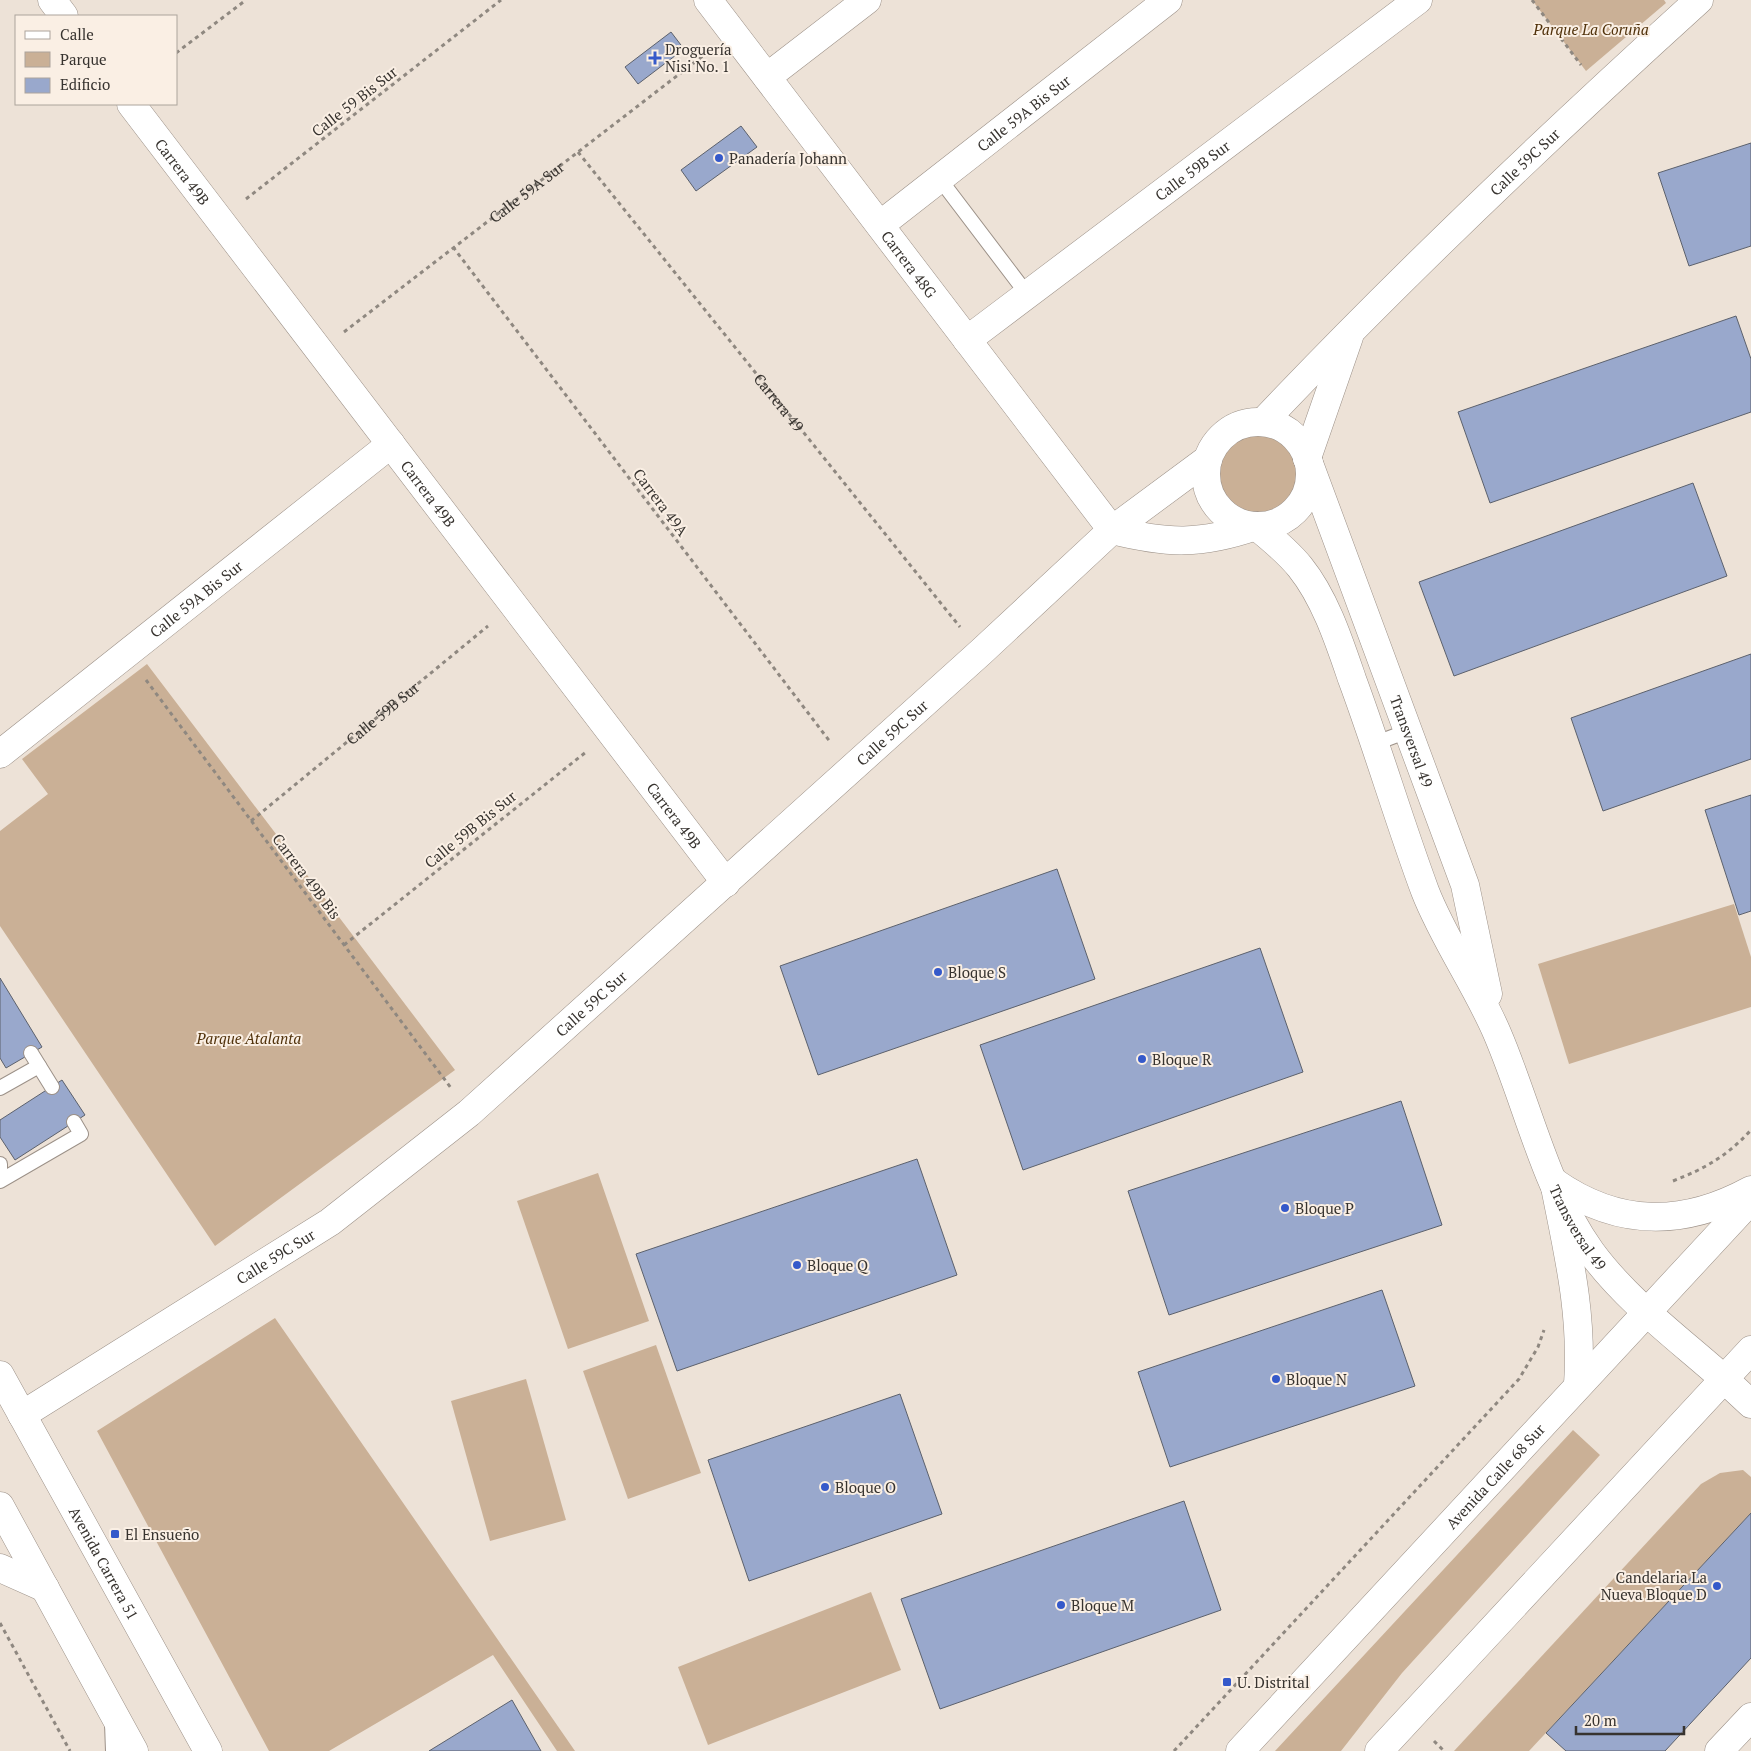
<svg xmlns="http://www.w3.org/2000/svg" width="1751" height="1751" font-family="'PT Serif',serif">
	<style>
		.green { fill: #cab096 }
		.building { fill: #99a8cc; stroke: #5c616c }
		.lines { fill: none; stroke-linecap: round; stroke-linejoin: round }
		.lane-casing { stroke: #9c9188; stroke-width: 16 }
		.street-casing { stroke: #9c9188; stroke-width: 29 }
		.secondary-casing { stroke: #9c9188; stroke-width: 29 }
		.primary-casing { stroke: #9c9188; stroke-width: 29 }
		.path { stroke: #8f8880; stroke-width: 3; stroke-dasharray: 4 4; stroke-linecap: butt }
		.lane { stroke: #fff; stroke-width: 14 }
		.street { stroke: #fff; stroke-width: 28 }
		.secondary { stroke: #fff; stroke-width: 28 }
		.primary { stroke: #fff; stroke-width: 28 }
		.poi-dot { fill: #3559ca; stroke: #faefe4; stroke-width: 2 }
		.labels { text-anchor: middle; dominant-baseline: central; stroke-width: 4; stroke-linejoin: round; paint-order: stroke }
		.park-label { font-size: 15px; font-style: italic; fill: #50310a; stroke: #faefe4 }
		.poi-label { font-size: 15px; fill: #37332f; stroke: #faefe4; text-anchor: start }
		.street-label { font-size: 15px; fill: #37332f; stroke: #faefe4 }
	</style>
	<rect width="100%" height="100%" fill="#ede2d7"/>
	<g class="green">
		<path d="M1532,0H1664L1666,3L1586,71Z"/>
		<circle cx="1257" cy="474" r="51"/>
		<path d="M147,664L455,1070L215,1246L0,926V831L48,794L22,759Z"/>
		<path d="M1734,904L1751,957V1007L1569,1064L1538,964Z"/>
		<path d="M598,1173L649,1321L568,1349L517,1201Z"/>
		<path d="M275,1318L575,1751H557L493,1655L329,1751H269L97,1431Z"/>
		<path d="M656,1345L701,1473L628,1499L583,1371Z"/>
		<path d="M526,1379L566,1520L490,1541L451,1401Z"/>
		<path d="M1573,1430L1600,1455L1402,1673L1341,1751H1275Z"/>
		<path d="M1743,1470L1751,1477V1513L1529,1751H1454L1701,1484L1720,1473Z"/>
		<path d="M871,1592L901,1670L708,1745L678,1667Z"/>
	</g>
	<g class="building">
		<path d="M671,32L684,49L638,84L625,67Z"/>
		<path d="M741,126L757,147L696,191L681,170Z"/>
		<path d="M1751,143V246L1689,266L1658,173Z"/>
		<path d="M1736,316L1751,359V412L1490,503L1458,412Z"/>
		<path d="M1693,483L1727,576L1454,676L1419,582Z"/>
		<path d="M1751,654V759L1603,811L1571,718Z"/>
		<path d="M1751,795V911L1739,915L1705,810Z"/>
		<path d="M1057,869L1095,979L818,1075L780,966Z"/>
		<path d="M1260,948L1303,1072L1023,1170L980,1045Z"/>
		<path d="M0,978L42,1047L6,1068L0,1058Z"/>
		<path d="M62,1080L85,1115L15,1160L0,1137V1120Z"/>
		<path d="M1401,1101L1442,1225L1169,1315L1128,1191Z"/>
		<path d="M917,1159L957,1275L677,1371L636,1254Z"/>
		<path d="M1382,1290L1415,1386L1170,1467L1138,1372Z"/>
		<path d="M900,1394L942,1514L749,1581L708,1460Z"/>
		<path d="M1184,1501L1221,1610L940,1709L901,1599Z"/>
		<path d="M1751,1513V1658L1665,1751H1566L1546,1733Z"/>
		<path d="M512,1700L541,1751H429Z"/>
	</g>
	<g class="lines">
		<g class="lane-casing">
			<g id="lane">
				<path d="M939,178L1027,294"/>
				<path d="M1376,743L1408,731"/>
				<path d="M31,1053L52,1087"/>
				<path d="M0,1088L39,1066"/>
				<path d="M0,1164V1169"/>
				<path d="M0,1181L81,1134L74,1122"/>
				<path d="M112,1723L113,1751"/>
			</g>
		</g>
		<g class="street-casing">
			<g id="street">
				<path d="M52,0L64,16"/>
				<path d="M767,77L867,0"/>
				<path id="s4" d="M131,104L726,883"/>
				<path id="s5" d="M880,225L1168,0"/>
				<path id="s6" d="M967,340L1418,0"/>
				<path id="s7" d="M0,754L391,444"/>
				<path d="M1724,1379L1751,1404"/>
				<path d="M1719,1751L1751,1717"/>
			</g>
		</g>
		<g class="secondary-casing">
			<g id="secondary">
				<path id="s8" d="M708,0L1112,530"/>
				<path id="s9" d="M1263,422C1402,275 1549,136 1699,0"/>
				<circle cx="1258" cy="474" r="52"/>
				<path id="s10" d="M1307,458L1465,885L1488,994"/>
				<path d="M1307,458L1349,337"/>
				<path id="s11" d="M1256,526C1271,538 1287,551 1300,567C1325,598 1339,641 1352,679C1378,749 1399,821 1425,891C1444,940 1476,984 1497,1033C1528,1105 1545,1188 1591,1252C1627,1301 1679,1339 1724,1379"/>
				<path d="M1112,530C1167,544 1201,545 1256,526"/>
				<path id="s12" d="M0,1375L208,1751"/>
				<path id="s13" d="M22,1415L330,1222L469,1113L981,652L1112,530L1208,459"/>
				<path d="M0,1506L134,1751"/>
				<path d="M0,1568L45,1588"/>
			</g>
		</g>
		<g class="primary-casing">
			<g id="primary">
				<path d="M1554,1182C1618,1227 1683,1227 1751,1190"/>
				<path d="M1554,1182C1568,1253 1583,1313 1578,1385"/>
				<path id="s14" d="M1240,1751L1751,1200"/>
				<path d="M1379,1751L1751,1350"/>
			</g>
		</g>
		<g class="path">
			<path d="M1532,0L1581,65"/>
			<path d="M176,53L246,0"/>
			<path id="s1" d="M578,152L960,627"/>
			<path d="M246,199L501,0"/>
			<path d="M453,247L831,743"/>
			<path id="s2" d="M344,332L708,52"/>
			<path d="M146,680L451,1088"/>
			<path id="s3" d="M251,821L488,626"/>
			<path d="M344,945L586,752"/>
			<path d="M1673,1181C1706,1168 1727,1156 1751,1130"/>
			<path d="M0,1623L70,1751"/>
			<path d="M1434,1741L1444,1751"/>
			<path d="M1174,1751L1519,1379L1538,1347L1544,1330"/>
		</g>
		<use href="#lane" class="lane"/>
		<use href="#street" class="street"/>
		<use href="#secondary" class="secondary"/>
		<use href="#primary" class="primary"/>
	</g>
	<g class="poi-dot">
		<path d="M652.5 50.5h5v5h5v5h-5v5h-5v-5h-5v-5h5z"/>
		<circle cx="719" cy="158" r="5"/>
		<circle cx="938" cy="972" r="5"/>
		<circle cx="1142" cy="1059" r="5"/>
		<circle cx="1285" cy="1208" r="5"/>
		<circle cx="797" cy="1265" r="5"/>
		<circle cx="1276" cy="1379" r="5"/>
		<circle cx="825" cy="1487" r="5"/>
		<rect x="110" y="1529" width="10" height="10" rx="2.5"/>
		<circle cx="1717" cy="1586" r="5"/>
		<circle cx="1061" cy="1605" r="5"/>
		<rect x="1222" y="1677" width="10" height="10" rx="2.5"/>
	</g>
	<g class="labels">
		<g class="park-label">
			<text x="1591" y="29">Parque La Coruña</text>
			<text x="249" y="1038">Parque Atalanta</text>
		</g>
		<g class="poi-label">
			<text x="665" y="49">Droguería<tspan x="665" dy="17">Nisi No. 1</tspan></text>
			<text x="729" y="158">Panadería Johann</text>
			<text x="948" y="972">Bloque S</text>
			<text x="1152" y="1059">Bloque R</text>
			<text x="1295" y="1208">Bloque P</text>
			<text x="807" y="1265">Bloque Q</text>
			<text x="1286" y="1379">Bloque N</text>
			<text x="835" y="1487">Bloque O</text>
			<text x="125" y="1534">El Ensueño</text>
			<text x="1707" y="1577" text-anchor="end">Candelaria La<tspan x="1707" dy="17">Nueva Bloque D</tspan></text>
			<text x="1071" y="1605">Bloque M</text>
			<text x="1237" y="1682">U. Distrital</text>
		</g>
		<g class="street-label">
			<text transform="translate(354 101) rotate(-38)">Calle 59 Bis Sur</text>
			<text stroke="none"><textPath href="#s5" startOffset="182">Calle 59A Bis Sur</textPath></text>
			<text stroke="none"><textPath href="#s9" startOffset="369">Calle 59C Sur</textPath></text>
			<text stroke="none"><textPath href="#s6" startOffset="282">Calle 59B Sur</textPath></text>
			<text stroke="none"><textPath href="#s4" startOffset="85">Carrera 49B</textPath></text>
			<text stroke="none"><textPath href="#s2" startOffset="230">Calle 59A Sur</textPath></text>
			<text stroke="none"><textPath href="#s8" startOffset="332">Carrera 48G</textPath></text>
			<text stroke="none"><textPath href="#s1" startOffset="321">Carrera 49</textPath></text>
			<text stroke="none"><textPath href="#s4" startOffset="490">Carrera 49B</textPath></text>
			<text transform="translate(661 502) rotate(53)">Carrera 49A</text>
			<text stroke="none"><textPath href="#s7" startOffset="250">Calle 59A Bis Sur</textPath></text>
			<text stroke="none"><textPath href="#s3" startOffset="170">Calle 59B Sur</textPath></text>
			<text stroke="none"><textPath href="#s13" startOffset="1109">Calle 59C Sur</textPath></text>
			<text stroke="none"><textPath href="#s10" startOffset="302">Transversal 49</textPath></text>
			<text stroke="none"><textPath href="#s4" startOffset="895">Carrera 49B</textPath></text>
			<text transform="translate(470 829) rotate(-39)">Calle 59B Bis Sur</text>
			<text transform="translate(307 876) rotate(53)">Carrera 49B Bis</text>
			<text stroke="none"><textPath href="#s13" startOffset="704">Calle 59C Sur</textPath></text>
			<text stroke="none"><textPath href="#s11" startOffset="779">Transversal 49</textPath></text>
			<text stroke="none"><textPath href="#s13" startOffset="299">Calle 59C Sur</textPath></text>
			<text stroke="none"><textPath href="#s14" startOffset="375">Avenida Calle 68 Sur</textPath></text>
			<text stroke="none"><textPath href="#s12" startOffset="215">Avenida Carrera 51</textPath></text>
		</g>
	</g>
	<rect x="15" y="15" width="162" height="90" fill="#faefe4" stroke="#aca49c"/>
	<rect x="25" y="31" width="25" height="8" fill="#ffffff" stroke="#aca49c"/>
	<text x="60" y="40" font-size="15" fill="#37332f">Calle</text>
	<rect x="25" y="52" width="25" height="15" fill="#cab096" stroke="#aca49c"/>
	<text x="60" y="65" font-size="15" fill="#37332f">Parque</text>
	<rect x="25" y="78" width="25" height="15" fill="#99a8cc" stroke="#aca49c"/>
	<text x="60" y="90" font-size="15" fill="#37332f">Edificio</text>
	<path d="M1576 1726v8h108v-8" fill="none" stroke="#37332f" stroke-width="2.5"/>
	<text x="1584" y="1726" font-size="15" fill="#37332f" stroke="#faefe4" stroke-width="4" paint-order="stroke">20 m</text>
</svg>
